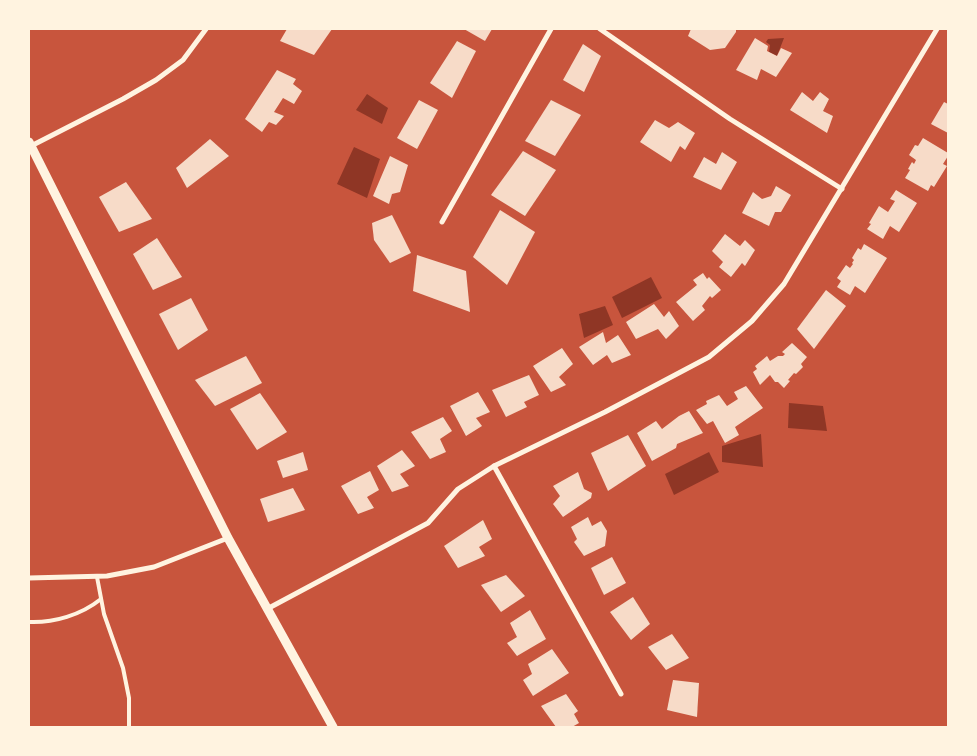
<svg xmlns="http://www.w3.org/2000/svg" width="977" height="756" font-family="Barlow,sans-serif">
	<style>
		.water { fill: #8f3625 }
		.building { fill: #f7dbc8 }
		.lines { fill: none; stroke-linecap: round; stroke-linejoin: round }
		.service { stroke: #fff3e0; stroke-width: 4 }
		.minor { stroke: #fff3e0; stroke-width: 5 }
		.tertiary { stroke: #fff3e0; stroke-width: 9 }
	</style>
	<rect width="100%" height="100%" fill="#c8553d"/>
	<g class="water">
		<path d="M784,38L777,56L769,52L770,45L766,42L768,39Z"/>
		<path d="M367,94L388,108L382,124L356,110Z"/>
		<path d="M354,147L380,159L367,198L337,184Z"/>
		<path d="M651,277L662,298L622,318L612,297Z"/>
		<path d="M605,306L613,325L584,338L579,314Z"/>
		<path d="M789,403L823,406L827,431L788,428Z"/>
		<path d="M761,434L763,467L722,462V446Z"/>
		<path d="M709,452L719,472L674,495L665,474Z"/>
	</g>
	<g class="building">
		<path d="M287,29H332L314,55L280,41Z"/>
		<path d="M464,29H492L485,41Z"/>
		<path d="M691,29H736V32L725,48L710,50L688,36Z"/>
		<path d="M755,38L768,46L767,51L777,56L781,48L792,53L776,77L761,69L757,80L736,70Z"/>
		<path d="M457,41L476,51L452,98L430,83Z"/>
		<path d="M583,44L601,56L584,92L563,80Z"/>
		<path d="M277,70L296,79L293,84L302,91L294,104L283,98L274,112L284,116L276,125L269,122L262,132L245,119Z"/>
		<path d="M802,92L813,101L820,92L829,99L823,111L833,116L827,133L790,110Z"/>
		<path d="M419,100L438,110L417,149L397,138Z"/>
		<path d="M551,100L581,115L555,156L525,141Z"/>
		<path d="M944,102L948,104V133L931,124Z"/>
		<path d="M655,120L669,128L678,122L695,133L685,150L680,146L671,162L640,142Z"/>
		<path d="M923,138L948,153V156L943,164L947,166L934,187L931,185L928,191L905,178L910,170L908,169L912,162L914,164L916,160L909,155L915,145L918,146Z"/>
		<path d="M210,139L229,156L187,188L176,168Z"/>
		<path d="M523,151L556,170L525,216L491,195Z"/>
		<path d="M722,152L737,162L721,190L693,177L704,157L716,164Z"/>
		<path d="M390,156L408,165L400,192L392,194L389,204L373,196Z"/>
		<path d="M126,182L152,219L119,232L99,197Z"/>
		<path d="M776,186L791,195L781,212H775L769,226L742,213L753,192L762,199L771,196Z"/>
		<path d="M896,190L917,203L899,232L890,226L883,239L867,229L871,224L869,223L879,206L888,212L895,201L890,199Z"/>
		<path d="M500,210L535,232L507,285L473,257Z"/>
		<path d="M392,215L411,253L390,263L374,240L372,223Z"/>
		<path d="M725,234L740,246L745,240L755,250L745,266L742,263L731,277L719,267L723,262L712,251Z"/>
		<path d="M157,238L182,277L153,290L133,254Z"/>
		<path d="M864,244L887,258L865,293L855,286L850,295L837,287L841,281L837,278L846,265L850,268L853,264L852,263L854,260L852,258L858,248L861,250Z"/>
		<path d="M417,255L466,271L470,312L413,291Z"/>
		<path d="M703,273L707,279L709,277L721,290L712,298L710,296L702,306L705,310L693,321L676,302L697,285L693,280Z"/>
		<path d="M826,290L846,306L814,349L797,329Z"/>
		<path d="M191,298L208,330L178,350L159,314Z"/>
		<path d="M654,304L664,317L669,311L679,326L666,339L658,329L636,339L626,322Z"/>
		<path d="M603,332L606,343L618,335L631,355L612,363L607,355L593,365L579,347Z"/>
		<path d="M792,343L807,357L801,364L803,367L796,374L794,373L788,380L790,381L784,388L778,382H775L770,375L760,385L753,372L757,369L755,366L767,356L770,361L778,356H783L785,354L782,352Z"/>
		<path d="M562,348L573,364L559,377L566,385L551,392L533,366Z"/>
		<path d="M246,356L262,383L215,406L195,380Z"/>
		<path d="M529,375L539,395L524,402L527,407L506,417L492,390Z"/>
		<path d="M746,386L763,408L735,427L739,435L725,443L713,421L707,424L696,410L707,404L706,401L719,395L727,406L738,399L734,392Z"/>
		<path d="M478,392L490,412L476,418L482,426L466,436L450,406Z"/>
		<path d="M260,393L287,432L257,450L230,409Z"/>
		<path d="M689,411L703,433L677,444L676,448L652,461L637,433L656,421L662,429L679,416Z"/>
		<path d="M443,417L452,431L440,439L446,452L430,459L411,432Z"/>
		<path d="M628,435L646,466L608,491L591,453Z"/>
		<path d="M402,450L415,466L400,474L409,486L392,492L377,466Z"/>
		<path d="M303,452L308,470L283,478L277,461Z"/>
		<path d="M370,471L379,490L367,497L374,508L358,514L341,486Z"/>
		<path d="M578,472L584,489L592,493L591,498L563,517L553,504L560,496L553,486Z"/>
		<path d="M293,488L305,510L268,522L260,499Z"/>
		<path d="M588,517L592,526L601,521L607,531L605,546L584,556L574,542L577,539L571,527Z"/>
		<path d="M483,520L492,539L479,547L485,556L458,568L444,546Z"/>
		<path d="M612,557L626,583L604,595L591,568Z"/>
		<path d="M506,575L525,596L501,612L481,585Z"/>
		<path d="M633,597L650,624L631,640L610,612Z"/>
		<path d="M530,610L546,639L517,656L507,643L517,637L510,623Z"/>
		<path d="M672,634L689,658L666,670L648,647Z"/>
		<path d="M552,649L569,673L533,696L523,680L532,674L528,664Z"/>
		<path d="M673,680L699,683L697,717L667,710Z"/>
		<path d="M566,694L578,711L574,714L579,723L572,727H556L541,706Z"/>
	</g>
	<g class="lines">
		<g class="service">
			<path d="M97,577L104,614L123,668L129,698V727"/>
			<path d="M29,622C54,623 81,615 101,599"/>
		</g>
		<g class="minor">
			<path d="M600,29L730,119L842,189"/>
			<path d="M31,146L123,99L156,80L183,60L206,29"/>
			<path d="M442,222L551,29"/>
			<path d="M494,466L621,694"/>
			<path d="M29,578L107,576L154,567L228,538"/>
			<path d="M267,609L428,523L458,489L494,466L605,412L709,357L752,321L784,284L937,29"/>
		</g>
		<path class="tertiary" d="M29,142L228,538L333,727"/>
	</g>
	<rect width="977" height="756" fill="none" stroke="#fff3e0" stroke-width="60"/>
</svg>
